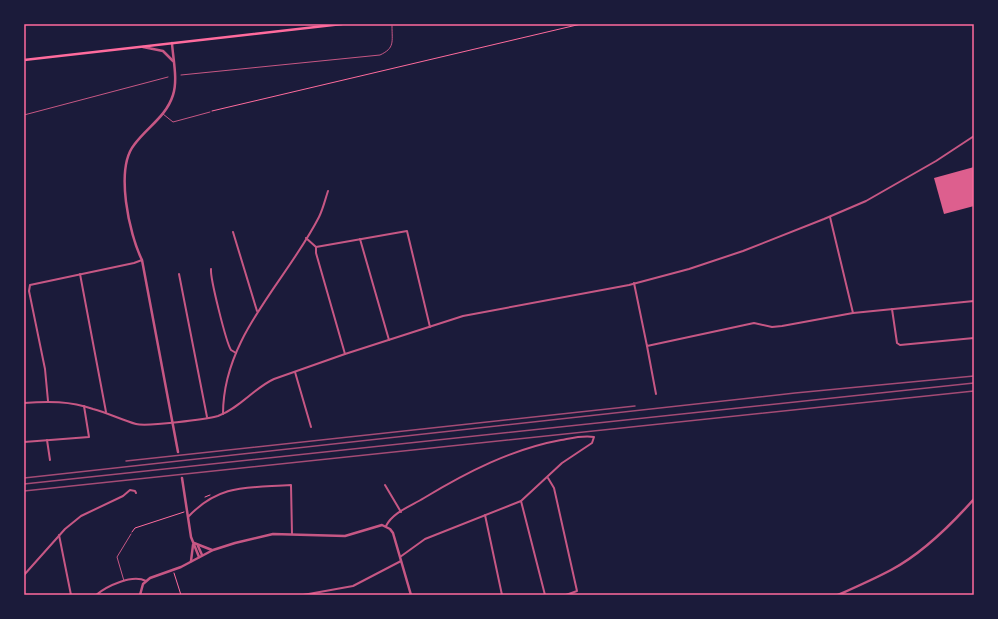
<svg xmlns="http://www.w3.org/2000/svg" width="998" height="619" font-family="'Noto Sans',sans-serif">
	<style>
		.building { fill: #dd5f8e }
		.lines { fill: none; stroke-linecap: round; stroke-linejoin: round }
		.path { stroke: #ff6b9d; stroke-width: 1 }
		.service { stroke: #c65784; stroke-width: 1 }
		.minor { stroke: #c65784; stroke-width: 2 }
		.tertiary { stroke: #c65784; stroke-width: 2.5 }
		.secondary { stroke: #ff6b9d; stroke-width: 2.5 }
		.rail { stroke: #a44b75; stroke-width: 1.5 }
		.neatline { fill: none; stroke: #ff6b9d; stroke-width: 1.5 }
	</style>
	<rect width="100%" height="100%" fill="#1b1b3a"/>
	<path class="building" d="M974,167V206L944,214L934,178Z"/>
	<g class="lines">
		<g class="path">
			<path d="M212,111L581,24"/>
			<path d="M205,497L210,495"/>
			<path d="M132,532L135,528L184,512"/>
			<path d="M174,573L181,595"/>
		</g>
		<g class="service">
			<path d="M181,75L380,55C395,48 392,42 392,26"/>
			<path d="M163,114L173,122L210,112"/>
			<path d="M24,115L168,77"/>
			<path d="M124,581L117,557L131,534"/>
		</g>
		<g class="minor">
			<path d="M233,232L257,311"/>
			<path d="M306,238L316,247V253L345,354"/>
			<path d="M360,239L389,340"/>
			<path d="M316,247L407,231L430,327"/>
			<path d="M211,269C210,278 226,342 231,350C231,350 236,353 236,353"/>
			<path d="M80,274L106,412"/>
			<path d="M179,274L207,417"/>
			<path d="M634,283L647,346L754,323L772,327L782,326L853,313L830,217"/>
			<path d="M892,309L897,343L900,345L974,338"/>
			<path d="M853,313L974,301"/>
			<path d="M647,346L656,394"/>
			<path d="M295,372L311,427"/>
			<path d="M48,401L45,369L29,291L30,285L134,263L142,260"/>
			<path d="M24,403C48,401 70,401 93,409C108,413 122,420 136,424C147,427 207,419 218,416C240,408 254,388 274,379L345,354L463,316L629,285L689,269L743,251L824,219L866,201L936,161L974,136"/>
			<path d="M223,414C223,336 286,282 319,217C323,209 325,200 328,191"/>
			<path d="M47,440L50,460"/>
			<path d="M24,442L89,437L84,406"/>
			<path d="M548,478L554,488L577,591L566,595"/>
			<path d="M385,485L401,512"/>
			<path d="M521,501L545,595"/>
			<path d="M485,515L502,595"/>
			<path d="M188,517C220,483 249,488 291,485L292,534"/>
			<path d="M386,526C393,512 411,506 424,498C467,472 512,449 561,440C572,438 583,435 594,437L592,443L562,463L521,501L425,539L400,557"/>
			<path d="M59,535L71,595"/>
			<path d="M24,575L65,529L81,516L123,496L130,490L135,491L136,493"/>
			<path d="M96,595C107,586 132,574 146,581"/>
			<path d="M303,595L353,586L401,561"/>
		</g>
		<g class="tertiary">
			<path d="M172,43C173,59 178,80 173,95C166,117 147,127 134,145C115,169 129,234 142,260L178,452"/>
			<path d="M143,47L163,51L173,61"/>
			<path d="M182,478L191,537L199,557"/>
			<path d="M194,543L212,550"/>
			<path d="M198,546L202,555"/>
			<path d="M191,561L193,545"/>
			<path d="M140,595L143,584L150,578L181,567L213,550L235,543L273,534L345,536L382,525L390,529L393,533L411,595"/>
			<path d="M838,595C856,587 874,579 891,570C923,553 950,526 974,499"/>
		</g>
		<path class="secondary" d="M24,60L342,24"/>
		<g class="rail">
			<path d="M126,461L635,406"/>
			<path d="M24,478L795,393L974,376"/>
			<path d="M24,484L974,383"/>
			<path d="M24,491L974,391"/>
		</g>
	</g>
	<rect width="998" height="619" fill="none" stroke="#1b1b3a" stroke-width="50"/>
	<rect x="25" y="25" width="948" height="569" class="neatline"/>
</svg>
